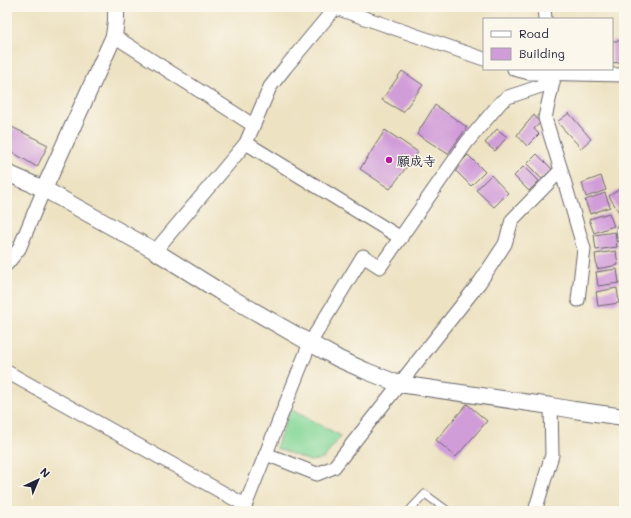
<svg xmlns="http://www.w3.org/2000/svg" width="631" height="518" font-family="Mali,'Klee One',sans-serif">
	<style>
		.green { fill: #85d798; stroke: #547c6a }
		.building { fill: #d19dd9 }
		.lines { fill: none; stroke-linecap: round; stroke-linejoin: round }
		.service-casing { stroke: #69656a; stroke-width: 9 }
		.minor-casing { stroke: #69656a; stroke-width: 15 }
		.tertiary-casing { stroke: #69656a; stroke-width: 18 }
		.service { stroke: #fff; stroke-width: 7 }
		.minor { stroke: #fff; stroke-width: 13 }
		.tertiary { stroke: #fff; stroke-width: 16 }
		.poi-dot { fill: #b5179e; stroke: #fbf7ec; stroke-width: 1.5 }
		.labels { text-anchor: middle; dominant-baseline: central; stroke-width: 3; stroke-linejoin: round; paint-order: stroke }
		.poi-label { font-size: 13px; font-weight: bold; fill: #22223b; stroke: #fbf7ec; text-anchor: start }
	</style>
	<rect width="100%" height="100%" fill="#fbf7ec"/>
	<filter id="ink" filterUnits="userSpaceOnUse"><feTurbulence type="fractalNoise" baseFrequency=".025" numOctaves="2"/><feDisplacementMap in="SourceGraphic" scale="8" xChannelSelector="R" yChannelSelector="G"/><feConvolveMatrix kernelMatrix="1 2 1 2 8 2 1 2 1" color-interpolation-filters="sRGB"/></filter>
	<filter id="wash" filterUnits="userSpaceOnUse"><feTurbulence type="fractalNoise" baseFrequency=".012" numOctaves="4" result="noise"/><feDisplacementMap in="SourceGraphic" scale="16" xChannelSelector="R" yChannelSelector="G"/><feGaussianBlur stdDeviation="0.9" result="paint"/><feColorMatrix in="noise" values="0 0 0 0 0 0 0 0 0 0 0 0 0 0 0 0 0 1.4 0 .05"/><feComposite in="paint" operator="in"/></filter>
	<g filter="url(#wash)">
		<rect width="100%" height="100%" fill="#ede2c2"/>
		<path class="green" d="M290,409L341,436L323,459L310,461L276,448Z"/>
		<g id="blocks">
			<g class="building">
				<path d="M612,41H624V62L612,63Z"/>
				<path d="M402,71L423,85L403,112L382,100Z"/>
				<path d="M435,105L467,127L448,154L417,134Z"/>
				<path d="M569,113L591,139L581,148L557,122Z"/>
				<path d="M534,115L540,123L534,129L539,134L527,146L517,135Z"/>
				<path d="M12,127L48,145L37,167L7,149V135Z"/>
				<path d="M497,129L507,137L495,151L485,143Z"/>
				<path d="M385,130L418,152L390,189L360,169Z"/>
				<path d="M537,154L552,169L542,179L527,164Z"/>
				<path d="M468,155L485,172L471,186L454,169Z"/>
				<path d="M524,166L539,181L529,191L514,176Z"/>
				<path d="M491,175L508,193L494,207L476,190Z"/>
				<path d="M601,176L606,190L586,197L582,183Z"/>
				<path d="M621,188L624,193V211L620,214L609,196Z"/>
				<path d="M605,193L610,207L590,214L585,200Z"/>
				<path d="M609,213L614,226L594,233L589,219Z"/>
				<path d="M615,232L617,247L596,250L594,235Z"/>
				<path d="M616,251L618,265L597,269L595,254Z"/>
				<path d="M617,269L619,283L598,286L596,272Z"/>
				<path d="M617,288L619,303L598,306L596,292Z"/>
				<path d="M467,404L487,421L456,457L436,440Z"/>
			</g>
		</g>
	</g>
	<g filter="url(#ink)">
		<use href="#blocks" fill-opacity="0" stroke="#69656a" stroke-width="1"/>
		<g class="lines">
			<g class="service-casing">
				<path id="service" d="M409,511L425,494L448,511"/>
			</g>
			<g class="minor-casing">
				<g id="minor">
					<path d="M333,7L484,59"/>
					<path d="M544,7L545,19"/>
					<path d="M114,36L253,125"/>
					<path d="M514,69L529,73L624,75"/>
					<path d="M246,143L401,238"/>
					<path d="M561,170L584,249L578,300"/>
					<path d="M623,229L624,237"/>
					<path d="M155,251L246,143L270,87L285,68L335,8"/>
					<path d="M7,264L19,249L44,189"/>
					<path d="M7,372L245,505"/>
					<path d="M266,454L317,474L334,467L480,282L505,244L512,220L561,170L545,118L553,82L550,74L549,69"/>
					<path d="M243,511L310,343L363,256L380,267L467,142L501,102L508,97L553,82"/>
					<path d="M535,511L552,455L551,406"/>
				</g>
			</g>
			<g class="tertiary-casing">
				<g id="tertiary">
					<path d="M7,173L44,189L155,251L219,291L310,343L339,359L366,371L399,384L551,406L574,410L624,417"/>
					<path d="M44,189L114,36L116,20V7"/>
				</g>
			</g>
			<use href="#service" class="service"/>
			<use href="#minor" class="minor"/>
			<use href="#tertiary" class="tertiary"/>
		</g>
	</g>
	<circle class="poi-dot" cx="389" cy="160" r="4"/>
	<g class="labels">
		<g class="poi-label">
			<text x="397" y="160">願成寺</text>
		</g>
	</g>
	<rect width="631" height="518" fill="none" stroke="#fbf7ec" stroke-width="24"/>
	<rect x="483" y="18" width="130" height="52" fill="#fbf7ec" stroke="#a4a2a5"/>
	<rect x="491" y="31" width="20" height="6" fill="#ffffff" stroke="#a4a2a5"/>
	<text x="519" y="38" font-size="12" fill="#22223b">Road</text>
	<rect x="491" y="48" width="20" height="12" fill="#d19dd9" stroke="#a4a2a5"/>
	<text x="519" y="58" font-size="12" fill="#22223b">Building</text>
	<g transform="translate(38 480) rotate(44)" stroke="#fbf7ec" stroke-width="3" paint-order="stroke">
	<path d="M0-3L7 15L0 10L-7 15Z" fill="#22223b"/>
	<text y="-6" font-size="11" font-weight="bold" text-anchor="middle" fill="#22223b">N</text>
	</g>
</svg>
